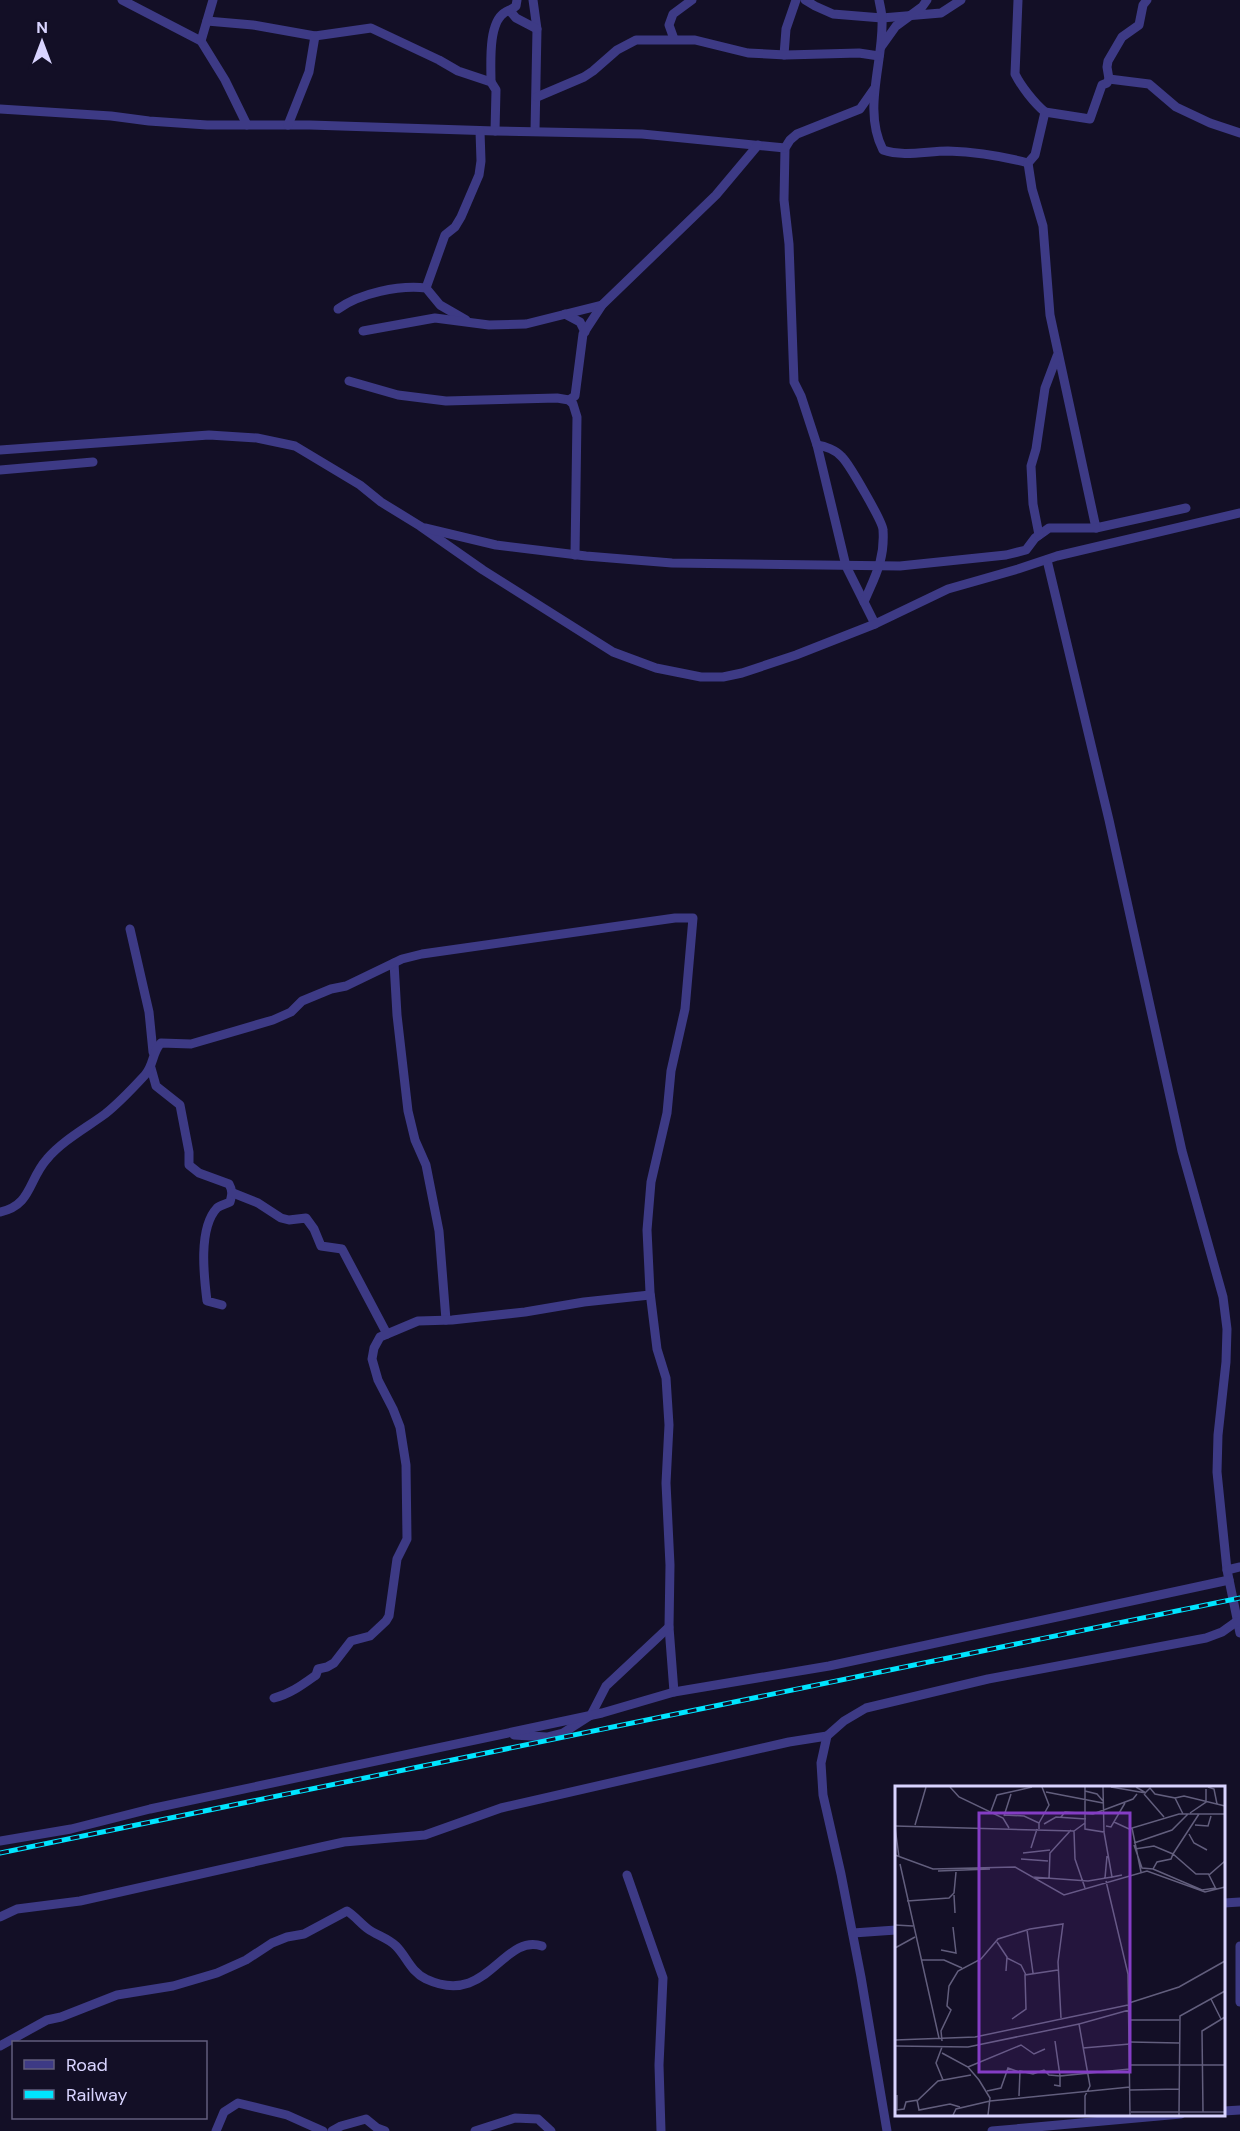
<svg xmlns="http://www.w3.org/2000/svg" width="1240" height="2131" font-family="'DM Sans',sans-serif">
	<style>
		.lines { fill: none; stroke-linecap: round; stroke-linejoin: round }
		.minor { stroke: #3d3a85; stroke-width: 9 }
		.rail-casing { stroke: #00e5ff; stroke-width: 5 }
		.rail { stroke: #130f26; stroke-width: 3; stroke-dasharray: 9; stroke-linecap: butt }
		.inset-road { fill: none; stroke: #625e7d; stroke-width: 1.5 }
		.view { fill: #843dc5; fill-opacity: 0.15; stroke: #843dc5; stroke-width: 3 }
		.inset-edge { fill: none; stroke: #d9d4ff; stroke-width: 3 }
	</style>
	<rect width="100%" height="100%" fill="#130f26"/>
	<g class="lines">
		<g class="minor">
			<path d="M122,0L201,41L225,80L247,125"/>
			<path d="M533,0L537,29L535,131"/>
			<path d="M805,0L815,6L833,14L882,18L941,13L961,0"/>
			<path d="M879,0C880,6 882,13 882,19C884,62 862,109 883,150C903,157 927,151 948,151C975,152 1002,156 1028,163L1035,155L1045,112C1034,103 1021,86 1015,74L1018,0"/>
			<path d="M510,11L516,18L537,29"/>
			<path d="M207,21L253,25L315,36L371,28L439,60L458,71L491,82L496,90L495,131"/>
			<path d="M674,39L669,25L673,14L692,0"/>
			<path d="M201,41L213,0"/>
			<path d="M881,47L896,26L922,7L927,0"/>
			<path d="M784,55L786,29L796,0"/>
			<path d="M1109,79L1149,84L1176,107L1210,123L1240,133"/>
			<path d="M491,82C491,64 488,24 504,13C508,10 512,10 516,6L517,0"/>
			<path d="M874,89L860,109L797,134L790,140L785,148L784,200L789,244L794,382L801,396L817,445L846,566L875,624"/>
			<path d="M537,97L584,77L593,71L617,50L636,40H695L748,53L786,55L859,53L879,56"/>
			<path d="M0,109L111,116L149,121L207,125H310L495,131L642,134L785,148"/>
			<path d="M1045,112L1090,119L1102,85L1107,83L1109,79L1107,67L1108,61L1122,37L1139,25L1143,5L1147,0"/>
			<path d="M288,125L309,72L315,36"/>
			<path d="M1028,163L1032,189L1043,226L1050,315L1096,528L1186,508"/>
			<path d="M426,288L445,235L455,227L461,217L479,175L481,161L480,131"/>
			<path d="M338,309C360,293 399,285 426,288L440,305L466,320"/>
			<path d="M565,314L580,322L585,332"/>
			<path d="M363,331L435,318L489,325L526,324L602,305"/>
			<path d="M349,381L398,395L446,401L557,398L569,400"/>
			<path d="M817,445C825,446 836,450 842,457C849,464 883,522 883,530C885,560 875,576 864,602"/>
			<path d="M0,450L209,435L257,438L295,446L360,485L381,502L420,526L483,570L613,652L656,668L701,677H723L742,673L796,655L875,624L948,589L1018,569L1057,556L1240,513"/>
			<path d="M0,470L93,462"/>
			<path d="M425,528L496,545L586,556L672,563L900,566L1006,555L1026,550L1035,538L1049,528H1096"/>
			<path d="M1039,535L1033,504L1031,466L1036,449L1045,388L1057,356"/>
			<path d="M575,555L577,417L573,404L569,400L575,396L583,334L602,305L716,195L758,145"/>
			<path d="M1047,560L1109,820L1182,1151L1223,1297L1227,1329L1226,1362L1218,1435L1217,1472L1227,1570L1240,1633"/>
			<path d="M130,929L149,1012L153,1052"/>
			<path d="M394,963L397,1015L408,1111L415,1140L426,1165L439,1231L446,1320"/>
			<path d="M151,1068L156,1086L180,1105L189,1152V1165L199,1173L229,1184C233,1191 232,1195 230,1202C226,1204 220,1205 217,1208C198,1228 204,1277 207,1301L222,1305"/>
			<path d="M233,1193L258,1203L281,1218L289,1220L306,1218L314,1229L321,1246L342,1249L387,1334"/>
			<path d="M0,1212C32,1205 28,1180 47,1159C62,1141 86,1128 105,1114C119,1103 133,1088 145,1075C154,1065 152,1052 161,1043L191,1044L273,1020L291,1012L302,1001L331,989L346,986L402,959L422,954L675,918H693L685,1009L671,1071L667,1113L651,1182L647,1230L650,1292L657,1349L666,1378L669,1425L666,1483L670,1565L669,1627L674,1692"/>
			<path d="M1227,1570L1240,1567"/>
			<path d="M274,1698C290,1694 302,1685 316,1675L318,1669L327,1667L334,1663L351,1641L370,1636L386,1621L389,1616L397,1559L407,1539L406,1465L400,1427L393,1409L378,1380L372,1359L374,1348L380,1337L418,1321L452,1320L525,1312L584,1302L650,1295"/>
			<path d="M514,1735L547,1737L563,1733L591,1715L606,1686L669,1627"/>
			<path d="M0,1841L71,1829L150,1809L602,1713L674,1692L829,1666L1229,1580"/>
			<path d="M627,1875L663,1978L659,2065L661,2131"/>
			<path d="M1224,1903L1240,1902"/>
			<path d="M0,1917L17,1909L80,1901L321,1847L344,1842L425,1835L501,1808L789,1742L827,1736"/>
			<path d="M853,1933L896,1930"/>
			<path d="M1240,1946V2002"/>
			<path d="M0,2046L47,2020L61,2017L117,1995L173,1986L217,1973L246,1960L272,1943L287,1937L304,1934L347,1911C355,1916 360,1923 368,1929C376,1935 388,1938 396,1946C407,1957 410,1971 426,1979C488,2008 502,1933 542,1946"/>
			<path d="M1224,2111L1240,2110"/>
			<path d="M216,2131L224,2112L238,2103L287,2115L323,2131"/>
			<path d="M332,2131L341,2126L366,2119L377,2128L385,2131"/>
			<path d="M475,2131L515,2118L538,2119L551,2131"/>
			<path d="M887,2131L861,1977L841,1874L823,1795L821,1763L827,1736L844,1721L866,1708L988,1679L1206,1638L1222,1632L1236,1622"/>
			<path d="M992,2131L1181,2114"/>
		</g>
		<g class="rail-casing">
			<path id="rail" d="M0,1853L1240,1598"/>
		</g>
		<use href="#rail" class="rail"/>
	</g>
	<g transform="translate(895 1786)">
		<rect width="330" height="330" fill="#130f26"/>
		<path class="inset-road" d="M55,1L64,11L108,32L114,42M190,1V43L209,46L208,1M216,1L251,7L241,1M313,1L319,3L322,18M190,5L202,8L208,15M151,6L208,17M251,6L255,2L260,8L280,12L288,28M249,8L269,31M280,12L289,10L330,20M96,25L102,9L137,1M295,27L311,16V3M109,29L129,30L144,37V43M109,30L116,8M166,31L170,26L198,28L238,13L242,8M219,36L234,43L284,28H330M144,37L154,19L147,1M149,38L161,31L191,33M20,39L31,1M300,39L313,40L316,30M0,40L179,45L190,37M211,40L216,41L230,17M0,41L4,71M237,42L246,86M179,45L180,73L190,102M209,46L217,91L227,89M294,48L299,57L312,64M239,57L277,44L293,28M239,59L247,82L258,83L262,76L276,73L278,68L301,88H314M136,62L142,43M240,63L259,60L278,68L304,28M128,67L155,64M0,69L38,83L120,81L169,109L252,85L310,106L330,101M126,73L153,75M5,78L44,252M258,83L307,104L321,102M43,85L95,83M137,91L193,95L217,91M210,92L212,70M154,93L155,67L176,44M211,95L233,188L235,329M321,103L314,89L330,75M59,109L60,127M12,115L54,112L59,107L61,86M0,139L18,140M132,144L138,187M102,156L112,171L111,185M0,162L20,151M46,164L61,167L58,141M112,172L126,179L131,189M26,174H49L67,182M316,213L326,233M234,217L284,201L330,175M117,233L131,223L130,189L163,184M235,234H284M0,254L80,251L233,219M47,255L46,245L56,224L52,220L54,200L63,185L86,173L103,153L135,143L168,138L163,176L166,232M235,256L284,257M0,260L73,261L184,238M47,261L41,277L48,294M188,262L235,258M47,267L73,281L84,294L95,312L93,329M235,279H330M73,281L126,259L139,268L150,263M159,299L165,300V290L235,283M235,304L284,303M92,305L106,302L113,282L124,286M2,309V324L9,323L11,316L23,314L43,295L76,289M124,310L125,285L138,288L149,284L154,289L165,290L160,255M22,314L24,324L55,318L65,321M236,326H330M308,326L307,245L330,231M58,329L61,323L95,315L235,301M190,329V310L195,300L184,238L234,224M284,329L285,230L330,205M330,329V256"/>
		<path class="view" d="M84,27H235V286H84Z"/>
		<rect width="330" height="330" class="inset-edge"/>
	</g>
	<rect x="12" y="2041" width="195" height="78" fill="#130f26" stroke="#625e7d" stroke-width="1.5"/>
	<rect x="24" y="2060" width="30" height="9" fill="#3d3a85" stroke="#625e7d" stroke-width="1.5"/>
	<text x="66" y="2071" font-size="18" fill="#d9d4ff">Road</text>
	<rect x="24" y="2090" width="30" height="9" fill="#00e5ff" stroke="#625e7d" stroke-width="1.5"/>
	<text x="66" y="2101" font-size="18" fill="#d9d4ff">Railway</text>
	<g transform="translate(42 42)" stroke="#130f26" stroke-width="4.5" paint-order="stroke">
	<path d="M0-4.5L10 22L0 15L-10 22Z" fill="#d9d4ff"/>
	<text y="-9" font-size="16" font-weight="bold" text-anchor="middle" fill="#d9d4ff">N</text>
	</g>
</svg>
